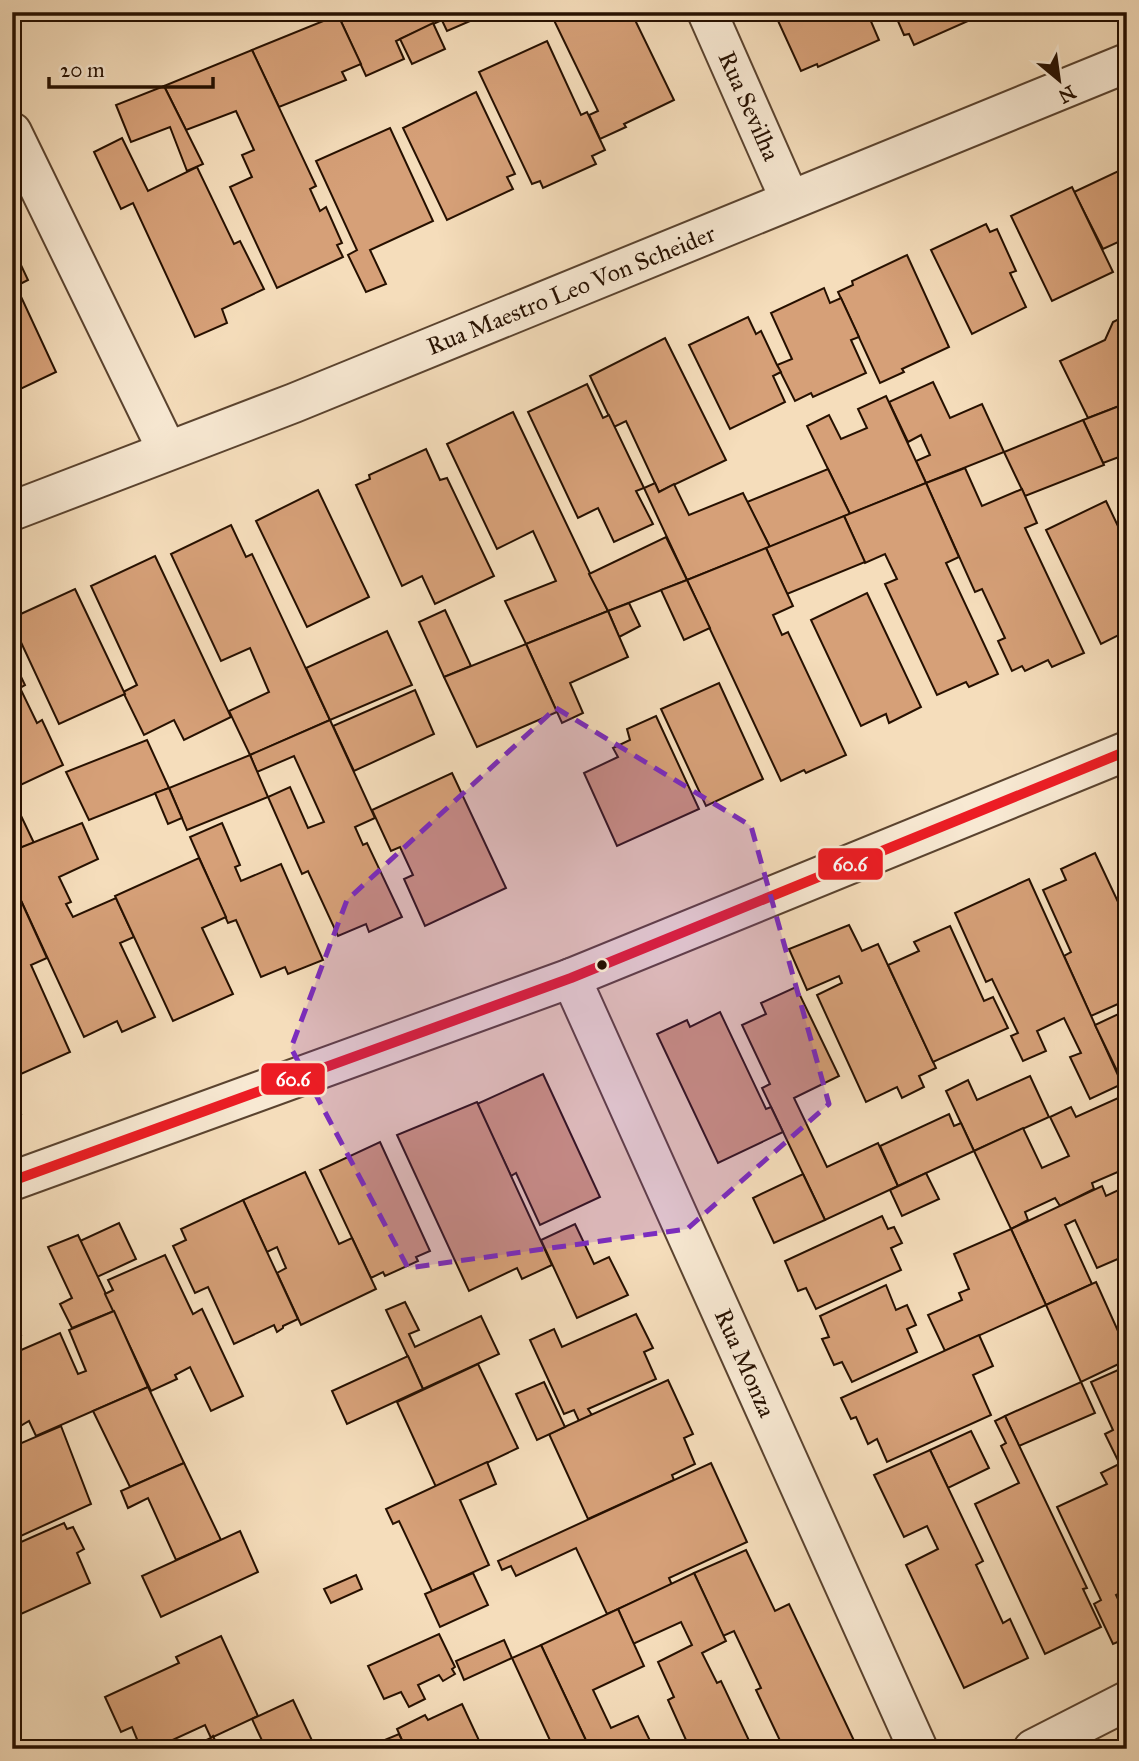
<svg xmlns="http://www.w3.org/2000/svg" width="1139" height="1761" font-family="'IM FELL Great Primer',serif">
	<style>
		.building { fill: #d6a078; stroke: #261000; stroke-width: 2 }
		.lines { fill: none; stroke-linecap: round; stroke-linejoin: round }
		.minor-casing { stroke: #5a432f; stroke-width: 42 }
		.tertiary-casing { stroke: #5a432f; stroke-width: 42 }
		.minor { stroke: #f8e9d3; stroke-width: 38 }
		.tertiary { stroke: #f8e9d3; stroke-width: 38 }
		.bus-1-casing { stroke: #f8e9d3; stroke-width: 16 }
		.bus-1 { stroke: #ed1c24; stroke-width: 10 }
		.marked { fill: #7b2cbf; fill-opacity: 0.2; stroke: #7b2cbf; stroke-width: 5; stroke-dasharray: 14 9; stroke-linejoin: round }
		.bus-dot { fill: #261000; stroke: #f8e9d3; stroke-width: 2.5 }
		.labels { text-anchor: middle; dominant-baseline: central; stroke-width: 5; stroke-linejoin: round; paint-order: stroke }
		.street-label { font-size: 24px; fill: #261000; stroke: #f8e9d3 }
		.line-badge { stroke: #f8e9d3; stroke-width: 2.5 }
		.badge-label { font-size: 19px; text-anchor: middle; font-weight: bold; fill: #fff }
	</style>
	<rect width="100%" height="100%" fill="#f5ddbb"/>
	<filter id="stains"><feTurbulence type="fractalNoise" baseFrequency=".00286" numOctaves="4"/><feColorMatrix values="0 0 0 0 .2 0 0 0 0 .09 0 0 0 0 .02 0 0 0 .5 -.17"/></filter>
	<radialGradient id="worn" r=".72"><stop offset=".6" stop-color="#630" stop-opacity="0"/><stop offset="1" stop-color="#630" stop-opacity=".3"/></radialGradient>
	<g class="building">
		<path d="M346,12H438L442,20L396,41L404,59L366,76L338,15Z"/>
		<path d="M438,12H491L447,31Z"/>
		<path d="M550,12H645L646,15L635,20L674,100L624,124L626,127L600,139L589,115L598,111Z"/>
		<path d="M774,12H867L879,40L818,67L817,64L801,71Z"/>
		<path d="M894,12H964L968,21L914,45L909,34L904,35Z"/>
		<path d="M338,15L361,64L342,72L346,80L279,107L252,50Z"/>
		<path d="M433,23L445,49L412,64L400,39Z"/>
		<path d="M547,41L581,115L587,112L605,150L592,156L596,164L543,188L540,181L532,184L479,72Z"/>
		<path d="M252,50L316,186L310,189L320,211L326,207L342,243L337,245L343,257L277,288L230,187L252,177L242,155L254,150L236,111L186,130L164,86Z"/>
		<path d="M164,86L203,164L187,171L170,127L131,142L116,105Z"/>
		<path d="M476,92L515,174L507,177L513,189L447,220L403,128Z"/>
		<path d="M390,128L433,221L370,250L386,284L366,292L348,255L357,250L316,161Z"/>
		<path d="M122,138L148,191L197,167L234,244L240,241L264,289L222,309L227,323L195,337L133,203L121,209L94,152Z"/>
		<path d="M1127,167V261L1118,242L1103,249L1074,192Z"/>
		<path d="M1072,187L1113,272L1052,301L1011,216Z"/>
		<path d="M986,224L990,232L997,229L1016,271L1010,273L1026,307L972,334L931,250Z"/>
		<path d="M12,246L28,280L16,286L56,372L12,393Z"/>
		<path d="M907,255L949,347L902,369L904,372L880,383L838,292L853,285L852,281Z"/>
		<path d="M824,288L830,303L841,298L859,337L851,340L866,373L813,397L811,393L795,401L777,365L792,359L771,313Z"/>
		<path d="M1127,315V403L1088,418L1060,361L1105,340L1113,322Z"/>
		<path d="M748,317L756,334L761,331L777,365L781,372L773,376L785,402L730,429L689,345Z"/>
		<path d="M665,338L726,460L659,492L626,421L614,427L590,376Z"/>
		<path d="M933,382L950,418L982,404L1004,452L926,483L916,461L930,455L921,435L908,442L889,402Z"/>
		<path d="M587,384L603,418L609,415L644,488L636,491L653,524L614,542L598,508L578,518L528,412Z"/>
		<path d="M886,396L926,483L850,514L807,426L829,415L841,439L867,428L858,409Z"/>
		<path d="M1127,403V454L1103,463L1083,420Z"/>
		<path d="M513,412L608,611L526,644L505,601L556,581L533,531L497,549L447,444Z"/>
		<path d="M1083,420L1104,465L1025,496L1004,452Z"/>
		<path d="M426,449L440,480L447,478L494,576L435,604L422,576L402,586L356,485L370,479L369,475Z"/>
		<path d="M965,468L982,506L1022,489L1037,523L1025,528L1084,653L1052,667L1048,660L1025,671L1022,666L1012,671L998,641L1005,638L982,589L975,592L926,483Z"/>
		<path d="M828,469L850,514L770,547L747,502Z"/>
		<path d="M655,483L659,492L674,484L689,515L743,493L770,547L687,580L644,488Z"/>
		<path d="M926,483L959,557L946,563L998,674L969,687L966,682L937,695L885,584L897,579L885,554L865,563L844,516Z"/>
		<path d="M318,490L369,597L307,627L256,521Z"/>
		<path d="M1106,501L1127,545V631L1101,644L1046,530Z"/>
		<path d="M844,516L865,562L787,594L766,548Z"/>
		<path d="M231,525L246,557L252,554L330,720L250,755L229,711L269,692L250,648L221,661L171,554Z"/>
		<path d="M666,537L687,580L608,611L589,574Z"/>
		<path d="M766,548L793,606L773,615L782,635L788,632L846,755L806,773L804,770L781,781L687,580Z"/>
		<path d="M155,556L231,717L184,740L174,720L144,735L123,692L137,685L91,586Z"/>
		<path d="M687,580L710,628L684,640L661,590Z"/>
		<path d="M75,589L125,694L59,724L12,623V618Z"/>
		<path d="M867,593L921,707L889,723L886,714L861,726L811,620Z"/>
		<path d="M629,603L640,626L619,637L608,611Z"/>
		<path d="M445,610L471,666L444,677L419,622Z"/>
		<path d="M608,611L628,657L570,683L583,713L562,723L526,644Z"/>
		<path d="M387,631L412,685L330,720L306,668Z"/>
		<path d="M526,644L557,712L477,747L444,677Z"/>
		<path d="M12,658L25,685L20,688L37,723L42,720L63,765L12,789Z"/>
		<path d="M719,683L763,779L706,806L661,709Z"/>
		<path d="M415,690L434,734L354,771L333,726Z"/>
		<path d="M656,716L699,809L617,846L584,773L618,757L613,748L630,740L627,729Z"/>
		<path d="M330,720L375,818L355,827L363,845L367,843L402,917L369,932L366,924L338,936L308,871L302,874L268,797L290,787L308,828L324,822L294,756L257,772L250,755Z"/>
		<path d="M147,740L169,788L89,820L66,772Z"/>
		<path d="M250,755L268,797L187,830L169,788Z"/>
		<path d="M452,773L506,888L425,926L404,879L413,875L400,847L391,851L372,810Z"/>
		<path d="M169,788L182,818L168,824L155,793Z"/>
		<path d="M12,797L34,843L12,851Z"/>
		<path d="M82,823L98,859L59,877L71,902L66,904L73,917L116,898L134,937L120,943L155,1017L122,1032L117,1021L84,1037L12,881V851Z"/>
		<path d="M222,823L240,865L235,867L241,881L281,864L323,960L288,974L285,967L261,977L236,920L228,923L190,837Z"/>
		<path d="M1095,853L1127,921V967L1122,969L1127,979V1000L1091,1016L1064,956L1071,952L1043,890L1066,880L1061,869Z"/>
		<path d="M199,858L226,917L202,928L233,994L173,1021L115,896Z"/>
		<path d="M1029,879L1122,1084L1090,1099L1070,1057L1081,1053L1064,1018L1037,1031L1046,1051L1023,1061L1011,1036L1018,1033L992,979L986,982L955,913Z"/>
		<path d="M12,881L47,958L31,965L70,1052L12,1078Z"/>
		<path d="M849,925L862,951L878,944L936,1068L919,1076L924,1087L902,1098L897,1087L866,1102L817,995L842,983L839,976L807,990L789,949Z"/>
		<path d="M950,926L984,1001L993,997L1008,1028L933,1062L888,965L919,951L914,942Z"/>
		<path d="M796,987L839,1076L794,1098L827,1167L878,1143L898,1186L825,1220L762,1088L770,1084L742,1025L766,1014L761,1003Z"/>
		<path d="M1127,1010V1074L1120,1077L1095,1025Z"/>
		<path d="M720,1012L766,1109L771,1107L783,1132L718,1163L657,1034L687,1020L690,1027Z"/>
		<path d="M543,1074L600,1197L540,1225L516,1173L511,1176L477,1104Z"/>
		<path d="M1030,1076L1049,1117L974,1151L946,1091L968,1080L977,1100Z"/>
		<path d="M1127,1094V1168L1092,1183L1094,1189L1060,1206L1055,1198L1025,1212L1028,1220L1011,1229L974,1151L1023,1128L1042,1168L1069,1156L1050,1117L1071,1107L1076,1117Z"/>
		<path d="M12,1095L21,1114L12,1118Z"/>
		<path d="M477,1102L552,1265L522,1279L517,1268L469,1291L397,1135Z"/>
		<path d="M949,1114L954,1126L961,1123L974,1151L898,1186L880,1146Z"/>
		<path d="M380,1142L430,1251L416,1257L418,1261L385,1276L383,1272L371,1278L320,1170Z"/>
		<path d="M305,1172L339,1244L352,1238L376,1289L301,1325L277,1273L286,1268L277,1247L267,1252L243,1200Z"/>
		<path d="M926,1173L939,1199L902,1216L890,1190Z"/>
		<path d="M803,1174L825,1220L774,1243L753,1198Z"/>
		<path d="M1102,1186L1106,1196L1127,1186V1255L1097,1268L1075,1220L1065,1225L1092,1284L1046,1305L1011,1229Z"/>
		<path d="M243,1200L298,1319L283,1326V1328L277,1332L274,1325L234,1344L208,1287L195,1293L173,1246L186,1240L181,1229Z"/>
		<path d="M882,1216L888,1229L894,1227L902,1243L891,1248L901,1270L816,1309L806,1288L798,1291L785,1261Z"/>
		<path d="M119,1223L136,1259L97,1277L80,1241Z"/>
		<path d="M575,1224L594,1264L609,1257L628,1295L577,1318L541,1240Z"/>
		<path d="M1011,1229L1046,1305L945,1351L928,1315L962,1300L959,1293L969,1289L954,1254Z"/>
		<path d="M78,1235L114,1311L72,1328L60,1304L72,1298L48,1247Z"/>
		<path d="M165,1255L193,1314L202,1309L243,1396L211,1411L190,1367L175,1375L177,1379L151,1391L105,1294L113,1290L108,1280Z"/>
		<path d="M1096,1282L1122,1340L1127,1338V1360L1081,1382L1046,1305Z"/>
		<path d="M886,1285L896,1310L907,1305L916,1325L907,1329L917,1352L852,1382L842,1362L834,1365L822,1339L829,1337L820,1316Z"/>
		<path d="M405,1302L419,1330L409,1334L415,1347L481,1316L499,1354L423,1389L386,1310Z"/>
		<path d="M114,1311L148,1387L36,1436L29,1421L12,1431V1354L60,1333L78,1374L86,1371L69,1330Z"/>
		<path d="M12,1312L21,1335L12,1338Z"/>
		<path d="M636,1314L653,1348L644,1352L656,1379L588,1409L592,1415L579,1421L574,1410L564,1414L530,1340L554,1329L562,1347Z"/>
		<path d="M979,1335L993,1366L973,1375L991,1415L887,1462L877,1439L868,1444L856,1417L851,1419L841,1398Z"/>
		<path d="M408,1356L423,1389L347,1424L332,1391Z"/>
		<path d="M478,1364L518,1448L436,1487L397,1402Z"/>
		<path d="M1127,1366V1479L1105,1434L1113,1430L1091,1382Z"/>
		<path d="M668,1380L693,1434L684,1438L695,1464L672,1475L674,1480L588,1519L549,1434Z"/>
		<path d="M544,1382L565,1427L537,1440L516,1394Z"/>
		<path d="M1081,1382L1095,1413L1019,1446L1005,1416Z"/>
		<path d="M148,1387L184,1463L130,1487L93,1411Z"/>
		<path d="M1005,1416L1087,1588L1083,1589L1101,1627L1045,1654L975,1504L1019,1483L1001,1446L1006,1443L995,1421Z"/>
		<path d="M61,1426L91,1504L12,1540V1464L15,1463L12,1447Z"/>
		<path d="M971,1431L989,1468L948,1488L930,1450Z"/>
		<path d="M930,1450L983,1561L976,1565L1003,1623L1010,1619L1028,1658L964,1688L906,1565L938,1549L927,1526L904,1537L874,1475Z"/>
		<path d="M487,1462L496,1484L460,1500L489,1565L432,1591L399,1521L393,1524L386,1509Z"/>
		<path d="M184,1463L221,1540L176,1560L148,1498L128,1508L121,1491Z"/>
		<path d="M711,1463L747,1542L669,1578L672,1585L607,1614L576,1548L516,1576L511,1566L502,1570L498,1561Z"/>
		<path d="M1119,1464L1127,1479V1597L1124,1591L1116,1595L1127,1618V1638L1113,1644L1094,1604L1101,1600L1057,1507L1107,1484L1101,1473Z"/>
		<path d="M64,1523L67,1529L73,1527L84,1549L77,1553L90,1583L12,1618V1546Z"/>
		<path d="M240,1531L258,1572L161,1617L142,1576Z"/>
		<path d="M746,1550L775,1611L789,1604L858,1749H784L756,1690L761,1688L734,1631L723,1636L694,1573Z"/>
		<path d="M473,1573L488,1605L440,1627L425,1594Z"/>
		<path d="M694,1573L726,1641L702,1653L717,1683L721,1681L753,1749H690L668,1700L674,1697L658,1662L692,1645L681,1622L633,1644L618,1609Z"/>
		<path d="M356,1575L362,1589L331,1603L324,1589Z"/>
		<path d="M618,1609L644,1666L593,1690L611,1728L638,1716L654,1749H590L541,1645Z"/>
		<path d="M439,1634L455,1667L452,1669L455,1674L443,1681L439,1675L418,1685L425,1699L409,1707L401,1692L384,1699L368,1666Z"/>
		<path d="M221,1636L258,1716L211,1738L205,1725L153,1749H141L132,1727L121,1732L105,1697L179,1663L176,1657Z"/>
		<path d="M504,1640L512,1658L464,1680L456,1661Z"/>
		<path d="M541,1645L590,1749H554L512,1658Z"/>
		<path d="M293,1700L316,1749H266L252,1719Z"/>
		<path d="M462,1704L483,1749H406L397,1729L425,1715L428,1720Z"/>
		<path d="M399,1734L406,1749H377L375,1744Z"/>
		<path d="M213,1736L219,1749H186L211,1738Z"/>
	</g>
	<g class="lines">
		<g class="minor-casing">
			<g id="minor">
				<path d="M707,12L790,200"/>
				<path d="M12,132L167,450"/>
				<path d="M12,511L294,403L1127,63"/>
				<path d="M571,978L918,1749"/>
				<path d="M1033,1749L1127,1701"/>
			</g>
		</g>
		<g class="tertiary-casing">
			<path id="tertiary" d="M12,1181L571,978L1127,751"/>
		</g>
		<use href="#minor" class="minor"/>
		<use href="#tertiary" class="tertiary"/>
		<g class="bus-1-casing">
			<path id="bus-1" d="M12,1181L571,978L1127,751"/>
		</g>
		<use href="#bus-1" class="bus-1"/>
	</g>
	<path class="marked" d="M556,708L751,826L829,1104L687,1229L408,1268L291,1048L347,900Z"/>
	<circle class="bus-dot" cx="602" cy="965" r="6"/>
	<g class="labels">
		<g class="street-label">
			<text transform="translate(749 106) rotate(66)">Rua Sevilha</text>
			<text transform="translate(571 290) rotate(-22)">Rua Maestro Leo Von Scheider</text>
			<text transform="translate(745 1363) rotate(66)">Rua Monza</text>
		</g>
	</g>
	<g class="line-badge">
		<rect x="817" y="847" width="67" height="34" rx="7" fill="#ed1c24"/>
		<rect x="260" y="1062" width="66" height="34" rx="7" fill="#ed1c24"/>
	</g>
	<g class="badge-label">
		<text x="850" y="871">60.6</text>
		<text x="293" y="1086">60.6</text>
	</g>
	<rect width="1139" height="1761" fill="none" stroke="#f5ddbb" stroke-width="42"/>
	<rect x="14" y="14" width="1111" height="1733" fill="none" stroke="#261000" stroke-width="3.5"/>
	<rect x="21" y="21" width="1097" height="1719" fill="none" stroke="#261000" stroke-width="2"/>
	<g transform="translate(1059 80) rotate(151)" stroke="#f8e9d3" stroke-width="5" paint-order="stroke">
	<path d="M0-5L12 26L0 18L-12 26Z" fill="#261000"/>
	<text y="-10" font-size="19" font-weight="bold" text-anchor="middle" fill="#261000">N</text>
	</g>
	<path d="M49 77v10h164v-10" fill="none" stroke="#261000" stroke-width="3.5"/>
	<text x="60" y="77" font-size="21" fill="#261000" stroke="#f8e9d3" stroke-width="5" paint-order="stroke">20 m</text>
	<rect width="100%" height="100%" filter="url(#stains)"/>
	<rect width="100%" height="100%" fill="url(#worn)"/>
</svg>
